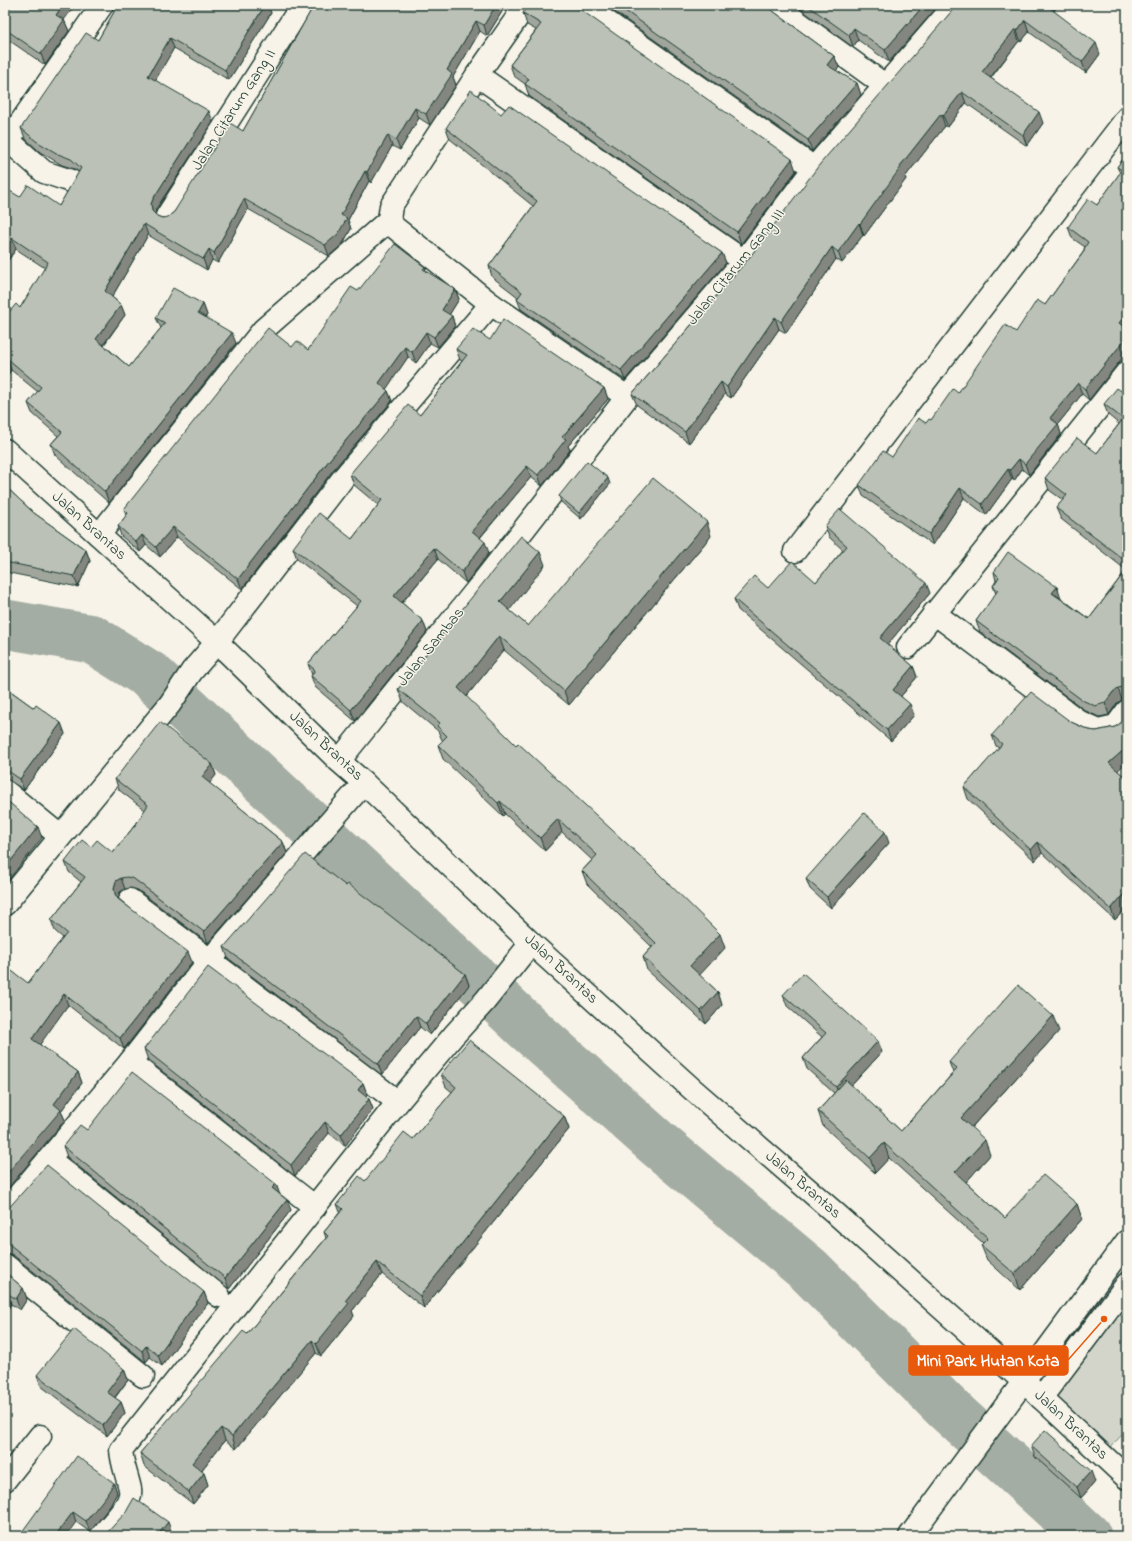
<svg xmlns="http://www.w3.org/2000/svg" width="1132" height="1541" font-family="'Indie Flower',sans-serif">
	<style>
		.green { fill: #d3d5ca; stroke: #79897f }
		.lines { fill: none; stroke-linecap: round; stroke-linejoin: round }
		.river { stroke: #a4ada3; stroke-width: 49 }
		.minor-casing { stroke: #1f3d34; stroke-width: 25 }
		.secondary-casing { stroke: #1f3d34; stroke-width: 25 }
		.minor { stroke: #f7f3e8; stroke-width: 22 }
		.secondary { stroke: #f7f3e8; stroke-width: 22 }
		.wall { fill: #a1a69d; stroke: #1f3d34 }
		.shaded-wall { fill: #83877f; stroke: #1f3d34 }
		.building { fill: #bbc1b6; stroke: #1f3d34 }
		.labels { text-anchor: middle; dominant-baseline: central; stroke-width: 3; stroke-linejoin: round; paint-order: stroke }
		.street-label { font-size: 16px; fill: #1f3d34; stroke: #f7f3e8 }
		.leader { fill: none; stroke: #e8590c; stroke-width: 1.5 }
		.callout-dot { fill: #e8590c; stroke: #f7f3e8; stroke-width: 1.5 }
		.callout { fill: #e8590c; stroke: #e8590c; stroke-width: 1.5 }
		.callout-label { font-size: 17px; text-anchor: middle; font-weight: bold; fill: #fff }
	</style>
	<rect width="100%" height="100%" fill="#f7f3e8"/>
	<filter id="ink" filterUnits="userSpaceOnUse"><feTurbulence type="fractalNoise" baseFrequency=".025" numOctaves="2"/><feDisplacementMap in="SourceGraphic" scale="8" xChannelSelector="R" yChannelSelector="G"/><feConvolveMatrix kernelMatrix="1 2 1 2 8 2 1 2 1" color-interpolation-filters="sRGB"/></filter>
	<g filter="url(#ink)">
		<path class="green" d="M1127,1258V1428L1110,1449L1035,1381Z"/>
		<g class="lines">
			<path class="river" d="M5,624L92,639L151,676L529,1029L658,1144L809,1270L947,1408L1087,1536"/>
			<g class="minor-casing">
				<g id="minor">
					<path d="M526,5L477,75L391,206L389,220L394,227L491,304L627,397"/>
					<path d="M583,5L814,168"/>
					<path d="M774,5L886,86"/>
					<path d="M477,75L744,261"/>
					<path d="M9,141L44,172L71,181"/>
					<path d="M5,145L102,5"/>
					<path d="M167,216L302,5"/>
					<path d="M99,535L263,330L389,220"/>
					<path d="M795,551L1127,118"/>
					<path d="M934,613L1080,722L1098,730L1116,726L1127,711"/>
					<path d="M908,647L1127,372"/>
					<path d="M339,761L482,583L627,397L744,261L814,168L955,5"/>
					<path d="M5,791L60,836"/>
					<path d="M130,900L398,1102"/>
					<path d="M5,904L170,704L192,671L217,642L344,477L491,304"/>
					<path d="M130,1062L315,1207"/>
					<path d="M49,1159L219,1296"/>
					<path d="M5,1211L130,1062L209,961L364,783"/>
					<path d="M5,1265L143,1376"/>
					<path d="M1041,1398L1127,1284"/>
					<path d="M5,1480L40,1436"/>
					<path d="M101,1536C110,1525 133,1504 130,1489C127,1475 122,1464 121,1450L398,1102L454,1035L485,1001L531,943"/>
				</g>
			</g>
			<g class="secondary-casing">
				<g id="secondary">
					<path d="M5,450L217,642L339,761L364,783L531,943L691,1088L834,1212L1023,1381L1127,1478"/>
					<path d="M910,1536L1127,1241"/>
				</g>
			</g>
			<use href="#minor" class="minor"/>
			<use href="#secondary" class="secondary"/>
		</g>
		<g class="wall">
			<path d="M5,5L64,20L69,31L45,65L7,39L5,42Z"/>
			<path d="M118,5H268L271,13L229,80L174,48L155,80L213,122L156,209L155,214L157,216L162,218L168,217L174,212L243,131L314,5H511L506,12L503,10L487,36L480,31L453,77L456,85L430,125L419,118L400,150L392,146L371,183L369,181L348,220L351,229L342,245L329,256L248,209L218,263L212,260L207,270L148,235L112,297L121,305L125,315L104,345L129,367L161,328L156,318L203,304L207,315L205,318L236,343L109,503L55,455L51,444L58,436L32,413L28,403L38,392L11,370L7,376L5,375V317L20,308L45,268L16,249L5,265L20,197L59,206L79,172L75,169L62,165L40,152L25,138L21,128L98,40Z"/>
			<path d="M605,5H765L834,56L839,67L836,71L857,83L861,95L812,151Z"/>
			<path d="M795,5H939L889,62L858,40L853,47Z"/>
			<path d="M957,5H1058L1054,11L1100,54L1086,73L1029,32L1021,42L1019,41L991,78L1043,123L1027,146L966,103L948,127L945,126L905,177L906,179L864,236L863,235L842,263L836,259L786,333L779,329L731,398L725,394L689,443L637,405L632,394L749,258Z"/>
			<path d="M523,13L796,171L741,244L529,96L525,84L514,76L510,65L536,30L527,25Z"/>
			<path d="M501,114L722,253L726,263L625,380L521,309L517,299L518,297L492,277L489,266L533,206L450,139L446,128Z"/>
			<path d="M1127,154V352L1089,400L1082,394L1058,424L1061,434L1029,475L1022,469L1014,481L1012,479L986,515L964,498L933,545L863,496L859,485L892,457L926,423L931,420L1016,332L1045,305L1084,251V249L1085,247L1072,238L1068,227L1097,205L1120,173L1117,167Z"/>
			<path d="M425,267L426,271L455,289L459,299L449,315L452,316L455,327L438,347L430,343L416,363L408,357L386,389L388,391L392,401L334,469L242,589L177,537L160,557L146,545L140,552L121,536L118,526L126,516L124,509L292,347L308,350L358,291Z"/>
			<path d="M490,340L604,388L608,399L568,446L570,450L542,486L531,477L480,538L489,553L466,583L438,559L402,603L423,621L427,632L355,721L315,687L311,676L312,675L308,664L357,606L297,559L293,548L352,539L378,505L354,485L350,474L420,415L462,361L460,360L456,349Z"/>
			<path d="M1127,395V699L1122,700L1117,703L1109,715L1099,717L1086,711L980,632L976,621L996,594L993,586L996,581L994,572L1057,587L1061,598L1089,619L1126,570L1061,519L1056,508L1063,500L1049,490L1045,478L1097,453L1119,424L1108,415L1104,404Z"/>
			<path d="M610,484L581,519L561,502L559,496Z"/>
			<path d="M5,486L34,513L86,550L90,561L78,587L5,572Z"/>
			<path d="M825,526L930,593L887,645L913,666L917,677L901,696L914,715L891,741L738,610L734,599L768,588L816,582L843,550L829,537Z"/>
			<path d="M711,536L569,705L504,650L466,697L725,948L699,975L718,992L722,1005L706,1024L647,970L643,957L652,947L587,884L582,871L592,860L562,832L545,851L505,814L503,816L443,759L438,745L443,741L442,740L438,731L403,702L398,689L545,565L509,610L528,626Z"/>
			<path d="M5,687L34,708L61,723L65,734L24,790L7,779H5Z"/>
			<path d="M1071,722L1089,730L1096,731L1115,727L1122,722L1118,771L1127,779V907L1115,920L1042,853L1035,861L968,799L964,787L999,748L996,746L992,735Z"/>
			<path d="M212,764L216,775L209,783L283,842L287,853L208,943L138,890L131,888L125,889L120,892L118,898L192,962L124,1049L68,1005L39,1044L78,1072L82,1083L61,1111L65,1120L5,1192L28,983L63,938L55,931L51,920L81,882L69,872L65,862L91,847L113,853L142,816V814L145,810L119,790L115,779Z"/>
			<path d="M889,843L831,908L810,889L806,879Z"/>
			<path d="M346,886L465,974L469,985L430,1035L420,1027L382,1075L228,958L224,947Z"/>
			<path d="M783,995L882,1052L851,1086L901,1131L953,1073L949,1062L1059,1031L971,1128L990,1155L966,1182L1005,1218L1077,1204L1082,1219L1020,1290L987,1260L981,1245L983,1243L889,1158L875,1173L823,1126L818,1111L834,1093L807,1069L803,1058L822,1037L787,1006Z"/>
			<path d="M144,1049L363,1083L367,1094L366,1096L369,1099L373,1109L345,1146L329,1133L295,1176L148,1060Z"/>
			<path d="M441,1074L564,1116L569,1129L424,1308L382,1274L352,1311L354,1316L321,1356L316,1353L236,1449L225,1440L201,1471L204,1473L208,1485L193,1504L144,1466L140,1453L247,1334L326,1238L324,1232L340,1212L337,1204L365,1181L413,1139L452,1092L446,1087Z"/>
			<path d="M87,1130L276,1184L279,1194L291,1210L229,1289L67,1157L63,1146Z"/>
			<path d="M5,1212L204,1292L208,1303L162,1366L150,1357L146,1362L13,1255L7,1253H5Z"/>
			<path d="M5,1272L23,1288L27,1299L20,1310L11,1304L5,1313Z"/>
			<path d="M124,1369L128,1380L115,1398L121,1402L125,1413L107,1436L41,1386L37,1375Z"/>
			<path d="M1031,1446L1095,1482L1081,1498L1035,1457Z"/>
			<path d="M114,1483L117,1493L110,1506L90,1532L76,1522L19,1536Z"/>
		</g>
		<g class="shaded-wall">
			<path d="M63,5H75L64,20L69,31L45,65L41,54L56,15Z"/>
			<path d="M265,5H268L271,13L229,80L225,70Z"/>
			<path d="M496,5H501L503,10L487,36L484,25Z"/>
			<path d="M503,5H511L506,12Z"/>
			<path d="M924,5H939L889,62L885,50Z"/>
			<path d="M1046,5H1058L1050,16Z"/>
			<path d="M1025,20L1029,32L1021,42L1017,31Z"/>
			<path d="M476,21L480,31L453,77L456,85L430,125L426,114L447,70Z"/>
			<path d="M854,28L858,40L853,47L849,35Z"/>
			<path d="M1015,29L1019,41L986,83L982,72Z"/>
			<path d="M5,33L7,39L5,42Z"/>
			<path d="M170,38L174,48L152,86L148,76Z"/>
			<path d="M1096,43L1100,54L1086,73L1082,62Z"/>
			<path d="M834,56L839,67L832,77L827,65Z"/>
			<path d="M857,83L861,95L812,151L808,140Z"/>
			<path d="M962,92L966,103L948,127L943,116Z"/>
			<path d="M415,108L419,118L400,150L396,140Z"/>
			<path d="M209,111L213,122L156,209L155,215L152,211L151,204L153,199Z"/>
			<path d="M1039,112L1043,123L1027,146L1023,135Z"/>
			<path d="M941,114L945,126L905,177L906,179L864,236L860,224L900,166Z"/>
			<path d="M388,135L392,146L371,183L367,172Z"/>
			<path d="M792,159L796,171L741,244L737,232Z"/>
			<path d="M365,171L369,181L348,220L351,229L342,245L329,256L325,245L341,215Z"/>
			<path d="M244,199L248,209L218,263L214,253Z"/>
			<path d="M859,223L863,235L842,263L838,252Z"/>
			<path d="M144,224L148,235L109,302L105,291Z"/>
			<path d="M12,238L16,249L5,265V249Z"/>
			<path d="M832,247L836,259L786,333L781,322Z"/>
			<path d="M209,249L212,260L207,270L203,259Z"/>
			<path d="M722,253L726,263L625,380L621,370Z"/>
			<path d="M455,289L459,299L446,320L442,310Z"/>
			<path d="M203,304L207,315L201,324L198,313Z"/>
			<path d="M121,305L125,315L100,349L96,339Z"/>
			<path d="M1127,313V329L1119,323Z"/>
			<path d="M452,316L455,327L438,347L434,337Z"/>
			<path d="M775,317L779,329L731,398L727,387Z"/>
			<path d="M426,332L430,343L416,363L412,352Z"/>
			<path d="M232,333L236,343L109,503L105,492Z"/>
			<path d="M1127,337V352L1089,400L1085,389Z"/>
			<path d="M405,347L408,357L383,394L379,383Z"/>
			<path d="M8,359L11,370L7,376L5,372V363Z"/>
			<path d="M721,382L725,394L689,443L685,432Z"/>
			<path d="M1078,383L1082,394L1058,424L1061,434L1029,475L1025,464L1050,418Z"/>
			<path d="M604,388L608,399L568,446L570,450L542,486L538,475L562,437Z"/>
			<path d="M388,391L392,401L334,469L242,589L238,579L330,459Z"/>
			<path d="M1019,459L1022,469L1014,481L1010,470Z"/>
			<path d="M527,466L531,477L476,542L472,531Z"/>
			<path d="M1008,469L1012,479L986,515L982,504Z"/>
			<path d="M608,478L610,484L581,519L579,513Z"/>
			<path d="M960,488L964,498L933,545L929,534Z"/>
			<path d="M707,522L711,536L569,705L564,691Z"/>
			<path d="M173,527L177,537L160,557L156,547Z"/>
			<path d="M142,535L146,545L140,552L136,542Z"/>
			<path d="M485,542L489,553L466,583L462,572Z"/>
			<path d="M434,548L438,559L398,607L394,596Z"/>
			<path d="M86,550L90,561L78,587L74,576Z"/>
			<path d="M540,552L545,565L505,616L500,602Z"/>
			<path d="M926,583L930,593L884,649L880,638Z"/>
			<path d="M1057,587L1061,598L1052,593Z"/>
			<path d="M423,621L427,632L355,721L351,710Z"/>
			<path d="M499,636L504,650L462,702L458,688Z"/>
			<path d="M1127,661V671L1124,664Z"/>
			<path d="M913,666L917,677L897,701L893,690Z"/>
			<path d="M1118,688L1122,700L1117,703L1109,715L1105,703L1113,692Z"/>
			<path d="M910,704L914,715L891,741L887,730Z"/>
			<path d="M61,723L65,734L24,790L20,779Z"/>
			<path d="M1127,747V762L1114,774L1109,763Z"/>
			<path d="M212,764L216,775L206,788L202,777Z"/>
			<path d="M500,801L505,814L503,816L498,803Z"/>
			<path d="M558,819L562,832L545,851L540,838Z"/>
			<path d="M38,827L42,838L5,884V868Z"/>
			<path d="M885,832L889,843L831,908L827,897Z"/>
			<path d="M283,842L287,853L208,943L204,932Z"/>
			<path d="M1038,842L1042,853L1035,861L1031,850Z"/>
			<path d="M121,878L125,889L120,892L118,899L115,894L114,888L116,881Z"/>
			<path d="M1123,895L1127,905V907L1115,920L1111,909Z"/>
			<path d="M720,934L725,948L695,980L690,966Z"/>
			<path d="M188,952L192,962L124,1049L120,1038Z"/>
			<path d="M465,974L469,985L430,1035L426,1024Z"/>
			<path d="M718,992L722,1005L706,1024L701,1011Z"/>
			<path d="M64,994L68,1005L36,1050L32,1039Z"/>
			<path d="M416,1016L420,1027L382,1075L378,1064Z"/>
			<path d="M1053,1016L1059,1031L966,1133L961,1118Z"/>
			<path d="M878,1041L882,1052L840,1098L836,1087Z"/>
			<path d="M78,1072L82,1083L61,1111L65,1120L5,1192V1176L54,1104Z"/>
			<path d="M363,1083L367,1094L362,1101L358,1090Z"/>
			<path d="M369,1099L373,1109L345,1146L341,1135Z"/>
			<path d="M564,1116L569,1129L424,1308L420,1296Z"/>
			<path d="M325,1122L329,1133L295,1176L291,1165Z"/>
			<path d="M985,1140L990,1155L961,1188L955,1172Z"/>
			<path d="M884,1143L889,1158L875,1173L870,1158Z"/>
			<path d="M276,1184L280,1195L272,1188Z"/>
			<path d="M287,1200L291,1210L229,1289L225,1278Z"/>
			<path d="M1077,1204L1082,1219L1020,1290L1015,1274Z"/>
			<path d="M377,1262L382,1274L352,1311L354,1316L321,1356L316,1344L346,1300Z"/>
			<path d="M23,1288L27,1299L20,1310L16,1299Z"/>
			<path d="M204,1292L208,1303L162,1366L158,1355Z"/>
			<path d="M7,1293L11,1304L5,1313V1296Z"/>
			<path d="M312,1340L316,1353L236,1449L232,1436Z"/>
			<path d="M146,1346L150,1357L146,1362L142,1351Z"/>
			<path d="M124,1369L128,1380L111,1402L107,1392Z"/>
			<path d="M121,1402L125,1413L107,1436L103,1425Z"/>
			<path d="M221,1428L225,1440L197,1476L192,1463Z"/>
			<path d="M1091,1471L1095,1482L1081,1498L1077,1487Z"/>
			<path d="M204,1473L208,1485L193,1504L189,1492Z"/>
			<path d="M114,1483L117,1493L110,1506L90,1532L86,1521Z"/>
			<path d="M73,1512L76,1522L66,1536H55Z"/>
			<path d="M168,1522L172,1533L169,1536H157Z"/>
		</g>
		<g class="building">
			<path d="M5,5H63L56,15L64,20L41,54L5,29Z"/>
			<path d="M118,5H265L225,70L170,38L148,76L209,111L153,199L151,204L152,211L157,216L162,218L168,217L174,212L230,123L243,131L314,5H496L484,25L476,21L447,70L452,74L426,114L415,108L396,140L388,135L367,172L365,171L341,215L347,218L338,234L325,245L244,199L214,253L209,249L203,259L144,224L105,291L121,305L96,339L129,367L165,323L156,318L173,288L203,304L198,313L232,333L105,492L51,444L62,432L28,403L41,387L8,359L5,363V317L16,304L20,308L48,262L12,238L5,249V188L20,197L28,185L59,206L81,168L71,159L58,154L36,141L21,128L86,33L98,40Z"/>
			<path d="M528,5H574L792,159L737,232L525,84L529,79L510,65L541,24L523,13Z"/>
			<path d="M617,5H765L834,56L827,65L857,83L808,140Z"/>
			<path d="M807,5H924L885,50L854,28L849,35Z"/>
			<path d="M957,5H1046L1096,43L1082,62L1025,20L1017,31L1015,29L982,72L1039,112L1023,135L962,92L943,116L941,114L900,166L901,167L860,224L859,223L838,252L832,247L781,322L775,317L727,387L721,382L685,432L632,394L749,258L820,164Z"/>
			<path d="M471,90L501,114L509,105L722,253L621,370L517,299L522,292L489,266L537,201L446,128Z"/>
			<path d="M1127,154V313L1119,323L1127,329V337L1085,389L1078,383L1050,418L1058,424L1025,464L1019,459L1010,470L1008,469L982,504L960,488L929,534L859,485L883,451L892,457L918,418L926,423L929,419L931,420L953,389L958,393L1005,325L1016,332L1037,300L1045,305L1085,250L1084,249L1088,242L1068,227L1088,199L1097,205L1122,170L1117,167Z"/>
			<path d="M395,244L425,267L423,269L455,289L442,310L452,316L434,337L426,332L412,352L405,347L379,383L388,391L330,459L238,579L173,527L156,547L142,535L136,542L118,526L128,513L124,509L268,328L292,347L297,341L308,350L351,287L358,291Z"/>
			<path d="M503,319L604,388L562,437L566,439L538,475L527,466L472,531L485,542L462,572L434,548L394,596L423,621L351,710L311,676L315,670L308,664L361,601L293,548L319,513L352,539L382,500L350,474L408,405L420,415L467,355L456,349L473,329L490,340Z"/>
			<path d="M1117,388L1127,395V562L1056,508L1067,495L1045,478L1077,438L1097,453L1123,419L1104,404Z"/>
			<path d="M587,461L608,478L579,513L559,496Z"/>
			<path d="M653,478L707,522L564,691L499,636L458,688L516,745L518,743L651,866L720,934L690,966L718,992L701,1011L643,957L656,943L582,871L597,855L558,819L540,838L500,801L498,803L438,745L447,736L437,726L440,723L398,689L521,536L540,552L500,602L528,626Z"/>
			<path d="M5,486L34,513L86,550L74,576L5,562Z"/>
			<path d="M840,509L926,583L880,638L913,666L893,690L910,704L887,730L734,599L754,576L768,588L792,561L816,582L847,546L825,526Z"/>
			<path d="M1008,552L1057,587L1052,593L1089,619L1127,569V661L1124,664L1127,667V688L1124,687L1118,688L1113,692L1105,703L1095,706L1082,700L976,621L998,590L993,586L999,577L994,572Z"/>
			<path d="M5,687L34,708L36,705L61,723L20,779L5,769Z"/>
			<path d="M1031,692L1071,722L1089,730L1096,731L1115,727L1122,722L1127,714V747L1109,763L1127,779V898L1123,895L1111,909L1038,842L1031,850L964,787L1002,744L992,735Z"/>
			<path d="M160,722L212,764L202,777L283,842L204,932L134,879L127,877L121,878L116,881L114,888L115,894L118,899L188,952L120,1038L64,994L32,1039L78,1072L54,1104L61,1110L5,1176V966L28,983L67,933L51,920L85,877L65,862L82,840L91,847L97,840L113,853L143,815L142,814L148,805L115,779Z"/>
			<path d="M5,799L38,827L5,868Z"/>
			<path d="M864,813L885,832L827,897L806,879Z"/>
			<path d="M305,854L346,886L348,884L388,914L465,974L426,1024L416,1016L378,1064L224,947Z"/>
			<path d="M208,967L363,1083L358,1090L369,1099L341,1135L325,1122L291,1165L144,1049Z"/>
			<path d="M803,973L878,1041L836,1087L803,1058L826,1033L783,995Z"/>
			<path d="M1018,985L1053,1016L961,1118L985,1140L955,1172L1005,1218L1043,1175L1077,1204L1015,1274L981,1245L988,1238L884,1143L870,1158L818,1111L846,1080L901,1131L957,1069L949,1062Z"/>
			<path d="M469,1040L564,1116L420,1296L377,1262L346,1300L349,1303L316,1344L312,1340L232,1436L221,1428L192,1463L204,1473L189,1492L140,1453L243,1331L247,1334L328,1236L324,1232L343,1209L337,1204L359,1176L365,1181L404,1132L413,1139L456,1087L441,1074Z"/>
			<path d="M132,1072L276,1184L272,1188L287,1200L225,1278L63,1146L80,1125L87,1130Z"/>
			<path d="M47,1165L204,1292L158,1355L146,1346L142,1351L9,1244L5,1243V1212Z"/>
			<path d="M5,1272L23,1288L16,1299L7,1293L5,1296Z"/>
			<path d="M74,1329L124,1369L107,1392L121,1402L103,1425L37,1375Z"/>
			<path d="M1045,1430L1091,1471L1077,1487L1031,1446Z"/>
			<path d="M77,1456L114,1483L106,1496L86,1521L73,1512L55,1536H19Z"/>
			<path d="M134,1498L168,1522L157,1536H106L105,1535L126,1512Z"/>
		</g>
	</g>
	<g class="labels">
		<g class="street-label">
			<text transform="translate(234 110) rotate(-57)">Jalan Citarum Gang II</text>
			<text transform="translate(736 267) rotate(-51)">Jalan Citarum Gang III</text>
			<text transform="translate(89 526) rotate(42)">Jalan Brantas</text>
			<text transform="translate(431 647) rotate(-51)">Jalan Sambas</text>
			<text transform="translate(326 746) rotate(43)">Jalan Brantas</text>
			<text transform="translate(561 969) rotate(43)">Jalan Brantas</text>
			<text transform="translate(803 1185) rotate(41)">Jalan Brantas</text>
			<text transform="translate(1071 1425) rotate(43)">Jalan Brantas</text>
		</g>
	</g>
	<path class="leader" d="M1104 1319L1068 1360"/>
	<circle class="callout-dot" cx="1104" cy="1319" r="4"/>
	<rect class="callout" x="909" y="1346" width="159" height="29" rx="4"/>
	<g class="callout-label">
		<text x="988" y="1366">Mini Park Hutan Kota</text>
	</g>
	<rect width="1132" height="1541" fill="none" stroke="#f7f3e8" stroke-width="20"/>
	<rect x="10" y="10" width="1112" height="1521" fill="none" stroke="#1f3d34" stroke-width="1.5" filter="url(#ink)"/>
</svg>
